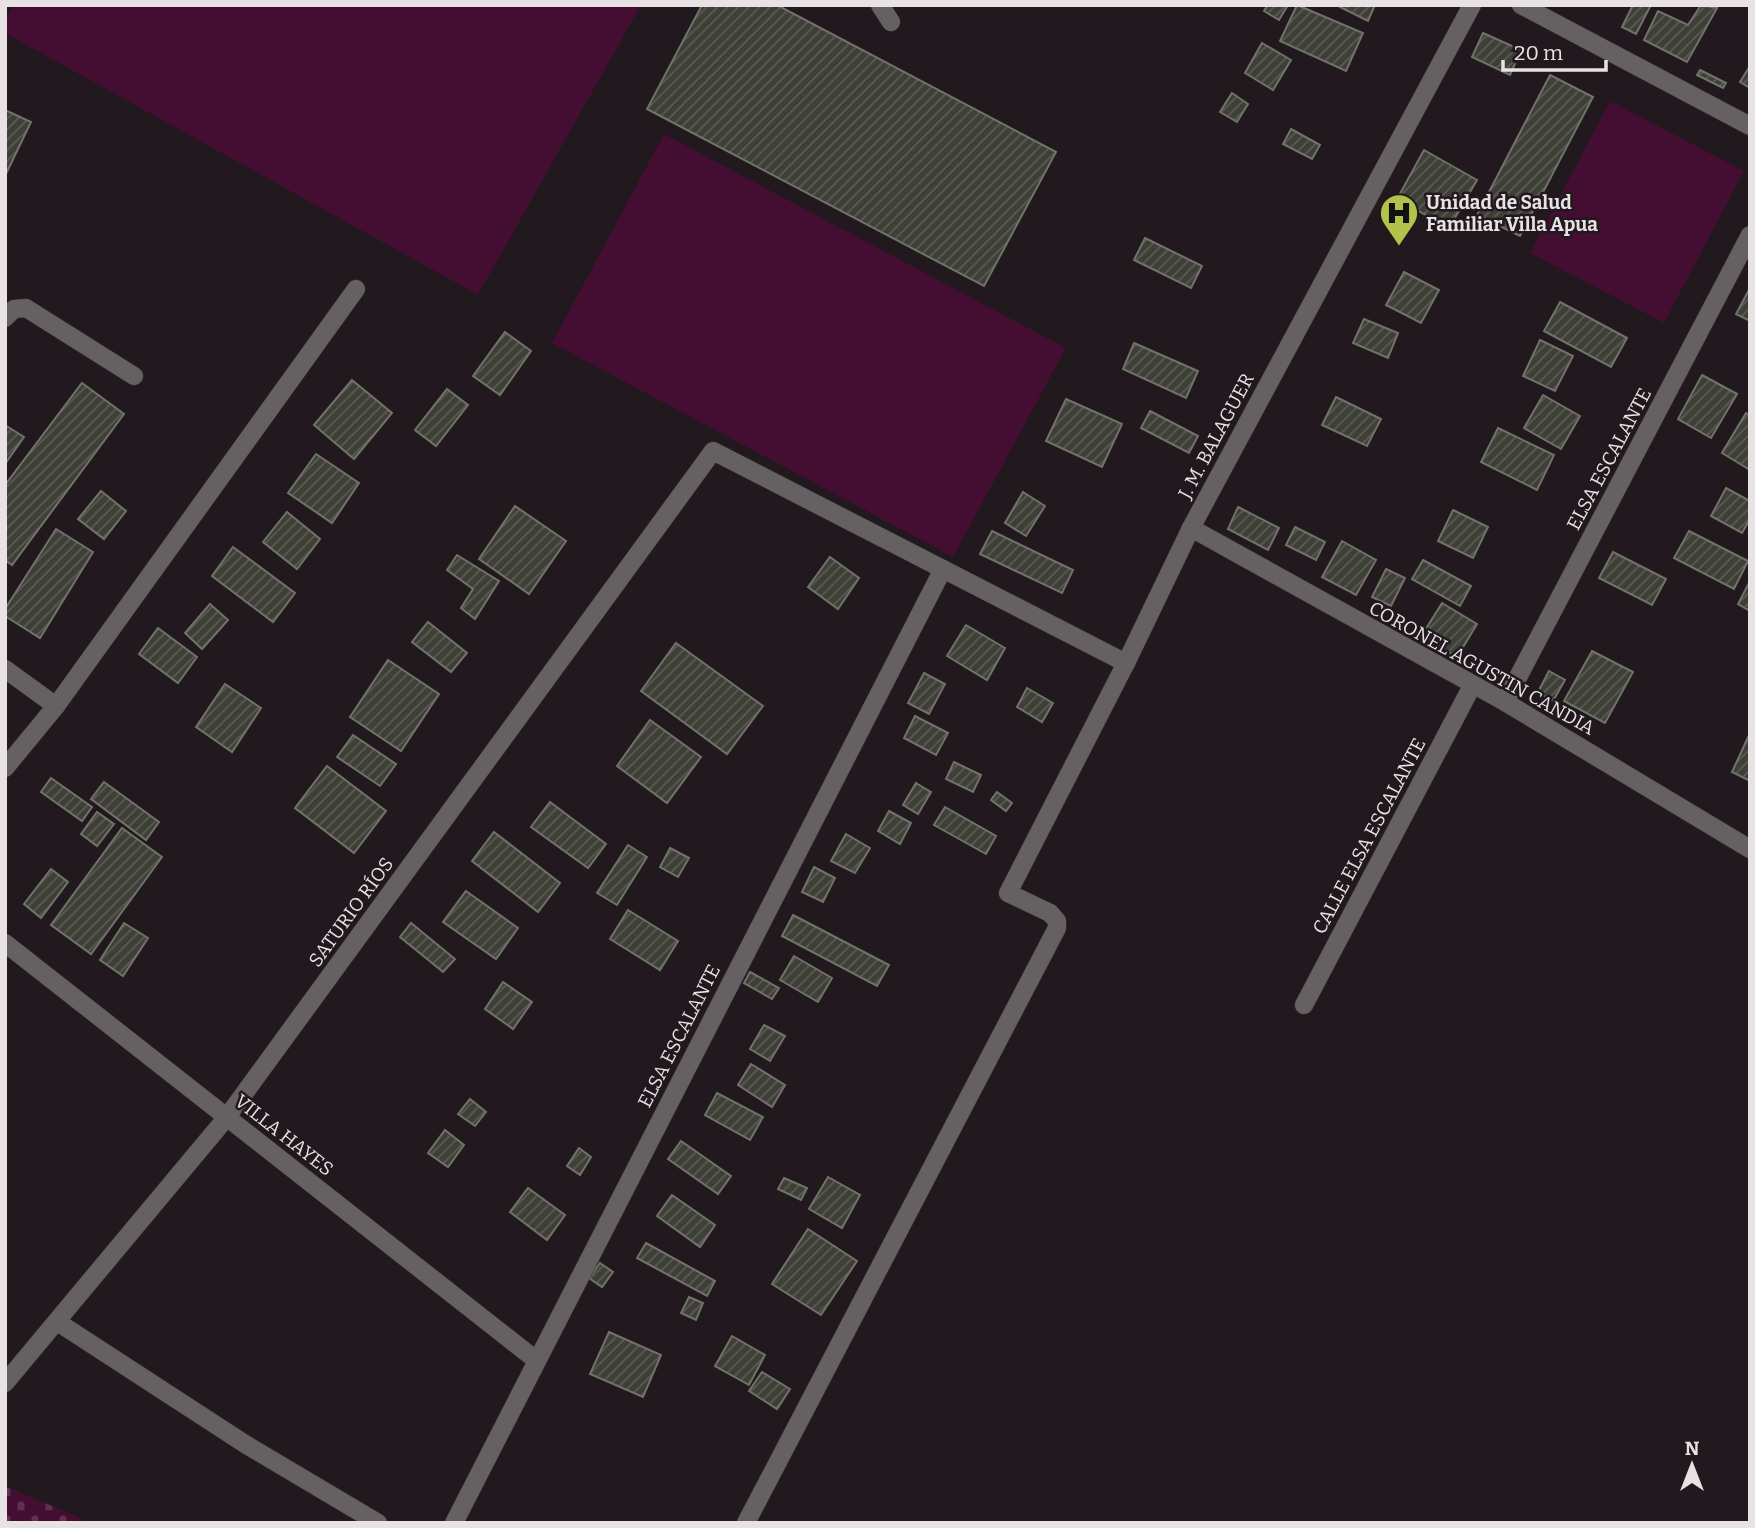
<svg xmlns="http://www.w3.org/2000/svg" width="1755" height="1528" font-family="Bitter,serif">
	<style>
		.cemetery { fill: url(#cemetery-stones) }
		.pitch { fill: #430e32 }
		.building { fill: url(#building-hatch); stroke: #717269; stroke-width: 2 }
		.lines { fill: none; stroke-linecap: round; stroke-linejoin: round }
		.minor-casing { stroke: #3d353a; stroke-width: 19 }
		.minor { stroke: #656163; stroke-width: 18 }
		.labels { text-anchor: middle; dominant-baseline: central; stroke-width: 5; stroke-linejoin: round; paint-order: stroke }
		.poi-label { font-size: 19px; font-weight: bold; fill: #e8e2e5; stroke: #21191e; text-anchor: start }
		.street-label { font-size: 19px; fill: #e8e2e5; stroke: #21191e }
	</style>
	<defs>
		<pattern id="cemetery-stones" width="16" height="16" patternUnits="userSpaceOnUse" patternTransform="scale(1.75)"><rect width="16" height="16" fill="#430e32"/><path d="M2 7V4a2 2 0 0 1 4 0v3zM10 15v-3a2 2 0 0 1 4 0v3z" fill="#5e3150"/></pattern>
		<pattern id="building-hatch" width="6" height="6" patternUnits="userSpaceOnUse" patternTransform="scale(1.75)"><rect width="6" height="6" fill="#3e4037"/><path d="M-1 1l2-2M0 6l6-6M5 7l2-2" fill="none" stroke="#5a5b54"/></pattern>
	</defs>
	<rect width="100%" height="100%" fill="#21191e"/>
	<path class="cemetery" d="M5,1486L92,1523H5Z"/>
	<g class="pitch">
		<path d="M14,5H641L478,295L5,33V21Z"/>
		<path d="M1610,101L1744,171L1664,323L1530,253Z"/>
		<path d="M664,134L1066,348L953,557L552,343Z"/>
	</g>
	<g class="building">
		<path d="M702,5H777L1056,152L984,286L647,109Z"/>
		<path d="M1268,5H1288L1279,20L1264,11Z"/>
		<path d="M1297,5L1363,33L1346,71L1280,41Z"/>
		<path d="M1341,5H1375L1368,21L1340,7Z"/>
		<path d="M1633,5H1651L1636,34L1622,27Z"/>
		<path d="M1701,5L1717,8L1687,62L1644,40L1658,11L1688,25Z"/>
		<path d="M1483,33L1521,50L1510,75L1472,57Z"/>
		<path d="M1262,43L1291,60L1273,90L1245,73Z"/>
		<path d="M1750,66V88L1740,82Z"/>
		<path d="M1700,70L1726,83L1723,88L1697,75Z"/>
		<path d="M1550,75L1593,97L1520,236L1477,215Z"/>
		<path d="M1232,93L1248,104L1237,122L1220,112Z"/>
		<path d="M5,110L31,122L5,176Z"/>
		<path d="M1291,129L1320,145L1312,159L1283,144Z"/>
		<path d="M1424,150L1477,180L1449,228L1397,199Z"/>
		<path d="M1145,238L1202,266L1191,288L1134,260Z"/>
		<path d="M1404,272L1439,290L1421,323L1386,305Z"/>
		<path d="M1750,288V321L1736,314Z"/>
		<path d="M1560,302L1627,338L1611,367L1544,331Z"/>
		<path d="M1364,319L1398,333L1388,358L1353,343Z"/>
		<path d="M505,332L531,351L500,395L473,376Z"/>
		<path d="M1540,340L1573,356L1555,391L1523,376Z"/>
		<path d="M1134,343L1198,371L1186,398L1123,369Z"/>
		<path d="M1702,375L1737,394L1711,438L1678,419Z"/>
		<path d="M352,380L392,413L354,459L314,425Z"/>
		<path d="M82,383L124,414L12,565L5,560V485Z"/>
		<path d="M447,389L468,405L436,446L415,430Z"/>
		<path d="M1543,395L1580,416L1561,449L1524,428Z"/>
		<path d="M1336,397L1381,419L1367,446L1322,425Z"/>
		<path d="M1066,399L1122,424L1102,467L1046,441Z"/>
		<path d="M1150,411L1198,436L1189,453L1141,428Z"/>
		<path d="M1746,413L1750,416V470L1722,453Z"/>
		<path d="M5,425L24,437L5,464Z"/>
		<path d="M1498,428L1554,455L1537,490L1481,462Z"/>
		<path d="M316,454L359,483L332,523L288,493Z"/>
		<path d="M1726,488L1750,501V519L1742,533L1711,516Z"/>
		<path d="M101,491L126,511L104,539L78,519Z"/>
		<path d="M1023,492L1045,506L1026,536L1005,523Z"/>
		<path d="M515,506L566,541L529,594L479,559Z"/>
		<path d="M1238,507L1279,528L1268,550L1228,529Z"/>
		<path d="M1453,510L1488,527L1473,558L1438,541Z"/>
		<path d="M287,512L320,539L297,569L263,542Z"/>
		<path d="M1295,527L1325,542L1316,560L1286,545Z"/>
		<path d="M56,529L93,552L40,638L5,616V609Z"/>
		<path d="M992,531L1073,570L1062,593L980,554Z"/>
		<path d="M1689,531L1748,561L1734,589L1674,558Z"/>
		<path d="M1342,541L1376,560L1356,595L1322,577Z"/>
		<path d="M233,547L295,593L273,622L212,576Z"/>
		<path d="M1613,552L1666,579L1652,605L1599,578Z"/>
		<path d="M457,555L499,581L475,619L461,608L473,589L447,570Z"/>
		<path d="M830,557L859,578L838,609L808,587Z"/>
		<path d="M1423,560L1471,586L1460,606L1412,579Z"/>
		<path d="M1386,569L1405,578L1391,606L1372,597Z"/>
		<path d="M1750,581V611L1738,604Z"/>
		<path d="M1442,603L1477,624L1457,657L1422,635Z"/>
		<path d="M210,604L228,620L202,649L185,633Z"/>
		<path d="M428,622L467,653L451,672L412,642Z"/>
		<path d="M966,625L1005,648L987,680L947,656Z"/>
		<path d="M158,628L197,657L178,683L139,654Z"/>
		<path d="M676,643L763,706L727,754L641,691Z"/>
		<path d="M1592,651L1633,672L1605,723L1564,701Z"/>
		<path d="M388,660L439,694L401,751L350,717Z"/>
		<path d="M1549,671L1565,680L1553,701L1538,692Z"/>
		<path d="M924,673L945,684L929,714L908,703Z"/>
		<path d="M225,684L261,708L232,752L196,727Z"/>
		<path d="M1027,688L1053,703L1042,722L1017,707Z"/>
		<path d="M915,716L948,733L936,755L904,738Z"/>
		<path d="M650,720L701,757L667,803L617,766Z"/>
		<path d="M1750,733V781L1732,772Z"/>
		<path d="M353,735L396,764L380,786L337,757Z"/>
		<path d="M954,762L981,775L973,792L946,779Z"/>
		<path d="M327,766L386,811L354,853L295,808Z"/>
		<path d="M51,778L92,807L82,821L41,792Z"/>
		<path d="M104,782L159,822L146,840L91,799Z"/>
		<path d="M916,783L931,792L918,814L903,805Z"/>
		<path d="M997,792L1012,803L1006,811L991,800Z"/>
		<path d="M550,802L606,844L588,868L531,827Z"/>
		<path d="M945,807L996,836L986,854L934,825Z"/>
		<path d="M889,811L911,823L900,844L878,831Z"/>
		<path d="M97,812L114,824L97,846L81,834Z"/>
		<path d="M122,828L162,857L91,954L51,925Z"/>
		<path d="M494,832L560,883L538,912L472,861Z"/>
		<path d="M846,834L870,848L855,873L831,861Z"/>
		<path d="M628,845L647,857L617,905L597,893Z"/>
		<path d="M670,848L689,858L678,877L660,867Z"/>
		<path d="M814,867L835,878L823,902L802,892Z"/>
		<path d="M51,869L68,882L41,918L24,904Z"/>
		<path d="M466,891L518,928L496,959L443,922Z"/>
		<path d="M628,910L678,941L660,970L610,939Z"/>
		<path d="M793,915L889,965L877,986L782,936Z"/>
		<path d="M124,923L148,938L123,976L100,960Z"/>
		<path d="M411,923L455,959L443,972L400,937Z"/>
		<path d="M794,956L832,978L818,1002L780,980Z"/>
		<path d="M750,972L779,988L772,999L744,983Z"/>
		<path d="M503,982L532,1002L513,1029L485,1009Z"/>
		<path d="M764,1025L785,1036L770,1061L750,1049Z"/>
		<path d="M751,1064L785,1085L772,1107L738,1085Z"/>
		<path d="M717,1093L763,1117L750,1140L705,1115Z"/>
		<path d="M470,1099L486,1112L475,1126L458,1114Z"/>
		<path d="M445,1130L464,1145L448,1167L428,1153Z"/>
		<path d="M681,1141L731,1176L718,1194L668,1159Z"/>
		<path d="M579,1148L591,1157L580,1175L567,1166Z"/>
		<path d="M828,1177L860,1195L842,1228L809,1209Z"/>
		<path d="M784,1178L807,1188L801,1200L778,1189Z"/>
		<path d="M528,1188L565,1215L547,1240L510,1212Z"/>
		<path d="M672,1195L715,1225L700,1247L657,1216Z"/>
		<path d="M808,1229L857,1261L821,1315L772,1284Z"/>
		<path d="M646,1243L715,1281L707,1296L637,1258Z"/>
		<path d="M600,1263L613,1272L602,1287L589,1278Z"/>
		<path d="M689,1297L703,1303L696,1320L681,1313Z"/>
		<path d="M609,1332L661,1355L643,1397L590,1374Z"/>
		<path d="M732,1336L765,1355L749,1385L715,1366Z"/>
		<path d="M762,1372L790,1389L777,1409L749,1391Z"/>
	</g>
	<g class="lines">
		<g class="minor-casing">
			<g id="minor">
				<path d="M880,5L891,22"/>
				<path d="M1521,5L1750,126"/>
				<path d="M5,318L14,309L26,308L134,376"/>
				<path d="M1191,528L1505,702L1750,849"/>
				<path d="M5,669L56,706"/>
				<path d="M1505,702L1750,235"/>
				<path d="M5,768L56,706L356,289"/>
				<path d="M5,943L536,1360"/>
				<path d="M1304,1005L1472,686"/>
				<path d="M59,1323L245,1444L378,1523"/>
				<path d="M5,1383L227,1117L713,451L1126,663"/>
				<path d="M454,1523L943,569"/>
				<path d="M746,1523L1057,928V921L1050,913L1008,893L1126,663L1191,528L1472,5"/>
			</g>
		</g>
		<use href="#minor" class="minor"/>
	</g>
	<defs>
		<g id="hospital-pin" transform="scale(2.0125)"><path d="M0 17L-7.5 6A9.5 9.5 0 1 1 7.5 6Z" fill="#b3c24b" stroke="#21191e"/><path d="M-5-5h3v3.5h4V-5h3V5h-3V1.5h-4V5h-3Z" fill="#111"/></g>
	</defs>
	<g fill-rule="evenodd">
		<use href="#hospital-pin" x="1399" y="213"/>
	</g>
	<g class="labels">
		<g class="poi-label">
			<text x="1426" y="202">Unidad de Salud<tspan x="1426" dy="22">Familiar Villa Apua</tspan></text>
		</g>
		<g class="street-label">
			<text transform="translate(1216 436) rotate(-62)">J. M. BALAGUER</text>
			<text transform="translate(1609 459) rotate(-62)">ELSA ESCALANTE</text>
			<text transform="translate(1482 668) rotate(29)">CORONEL AGUSTIN CANDIA</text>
			<text transform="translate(1369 836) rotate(-62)">CALLE ELSA ESCALANTE</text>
			<text transform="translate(351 912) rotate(-54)">SATURIO RÍOS</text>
			<text transform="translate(679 1036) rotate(-63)">ELSA ESCALANTE</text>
			<text transform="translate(284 1135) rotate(38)">VILLA HAYES</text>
		</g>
	</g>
	<rect width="1755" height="1528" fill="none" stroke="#e8e2e5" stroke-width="14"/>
	<g transform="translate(1692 1465)" stroke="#21191e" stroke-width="5" paint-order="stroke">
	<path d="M0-5L12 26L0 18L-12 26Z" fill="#e8e2e5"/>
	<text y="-10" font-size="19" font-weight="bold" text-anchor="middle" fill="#e8e2e5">N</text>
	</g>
	<path d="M1503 60v10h103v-10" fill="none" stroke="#e8e2e5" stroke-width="3.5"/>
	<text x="1514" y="60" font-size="21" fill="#e8e2e5" stroke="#21191e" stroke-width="5" paint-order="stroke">20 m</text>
</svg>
